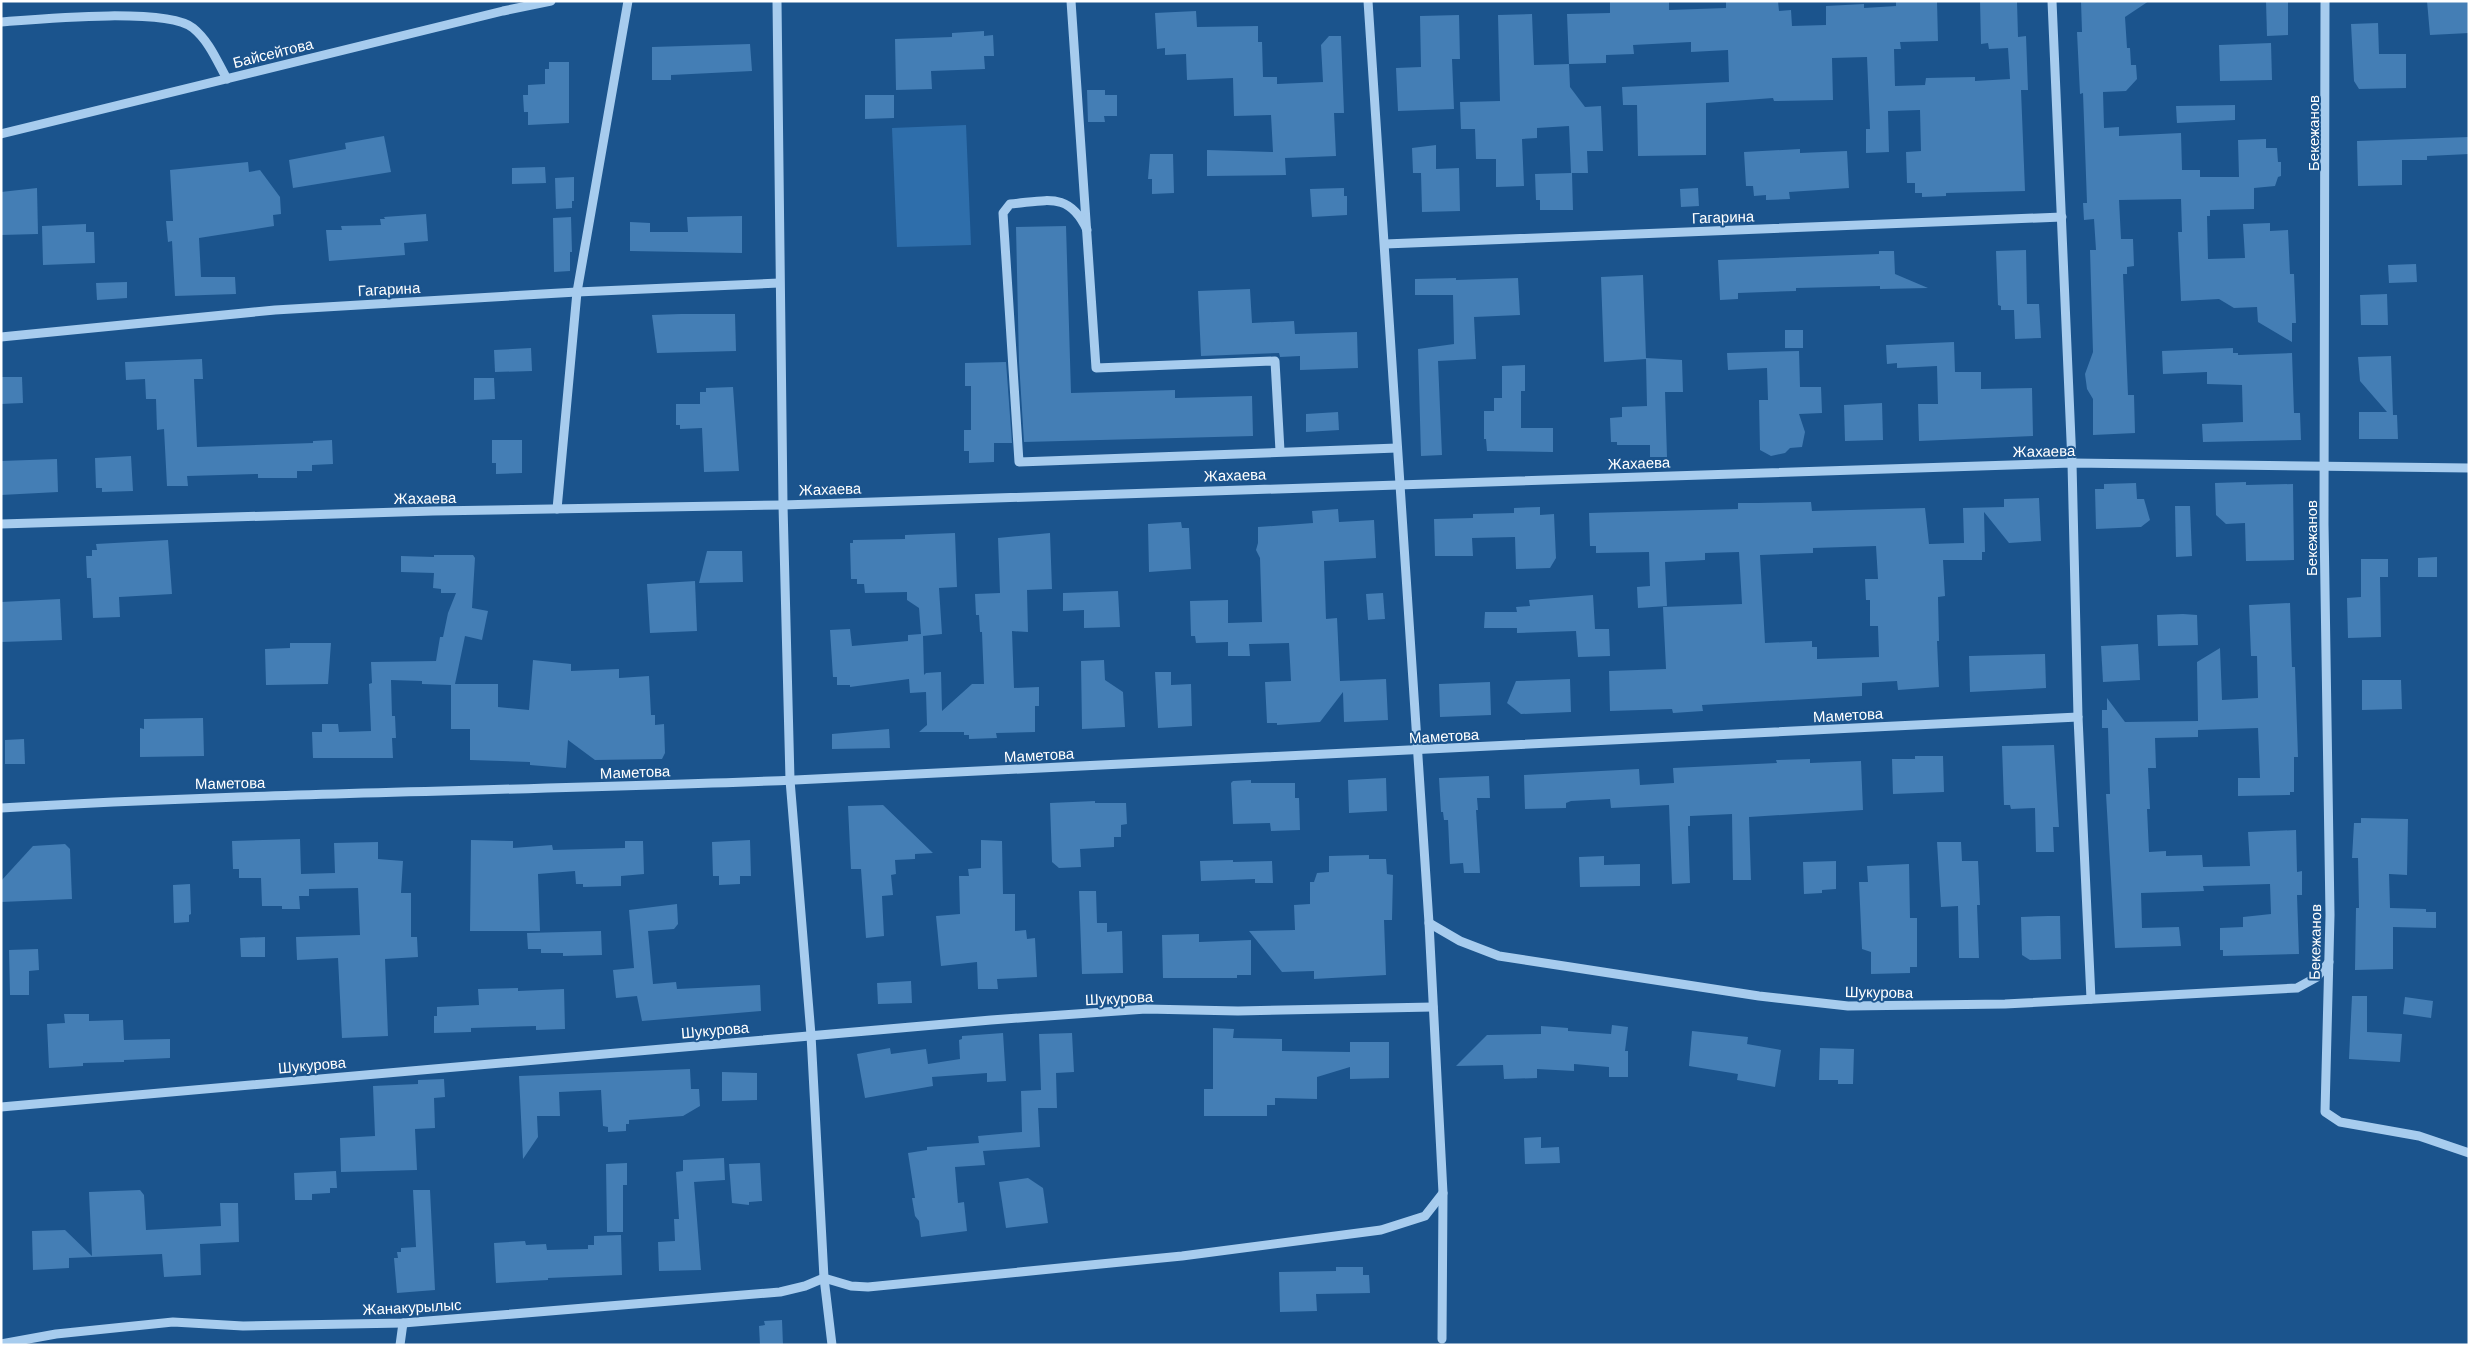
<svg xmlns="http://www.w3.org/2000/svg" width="2470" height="1346" font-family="Arial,sans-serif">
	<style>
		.green { fill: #2e6eab }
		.building { fill: #447eb5; fill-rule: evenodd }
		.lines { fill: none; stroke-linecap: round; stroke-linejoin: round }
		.minor { stroke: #a7ccee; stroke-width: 9 }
		.labels { text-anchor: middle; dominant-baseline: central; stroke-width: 4; stroke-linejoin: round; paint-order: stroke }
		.street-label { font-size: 15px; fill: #fff; stroke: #1b548d }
	</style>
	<rect width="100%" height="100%" fill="#1b548d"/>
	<path class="green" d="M966,125L971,245L897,247L892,128Z"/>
	<g class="building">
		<path d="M1669,1V10L1726,8V1H1778L1779,11L1791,10L1792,26L1826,25V6L1864,4V8L1896,6V2L1937,1L1938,41L1900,42L1901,49H1894L1895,86L1925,85L1926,78L1975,77V81L2010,79L2008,48L1989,49L1988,43L1981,44L1980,1H2017L2018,37L2026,36L2028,90H2021L2025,191L1946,193V196L1922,197V193H1915V183H1907L1906,152L1921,151L1920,110L1888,111L1889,152L1866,153V129H1870L1867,57L1832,58L1833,100L1774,101L1773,98L1706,103V155L1638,156L1637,105H1623L1622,87L1729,82L1728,50L1691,52V42L1633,45L1634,54L1606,55V63L1569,64L1570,87L1585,107L1601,106L1603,151H1587L1588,173H1572L1573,210H1540V200H1536L1535,174L1571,173L1569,126L1537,128V138L1522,139L1524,186L1496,187V159H1476L1475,129H1461L1460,102L1500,101L1498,15L1532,14L1534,65L1569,64L1567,14L1610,13V2Z"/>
		<path d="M2081,1H2149L2125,17L2127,48H2130L2131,65H2136L2137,79L2126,91L2103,92L2104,128L2119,127V136L2181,133L2182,170H2200V177H2239L2238,140L2266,139V148H2277L2278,162H2281V176L2278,177L2275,186L2254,188V209L2210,210V216H2207L2208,259L2245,258L2243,224L2270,223V231L2288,230L2290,274H2294L2296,323H2292V342L2258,322L2257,307L2234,308L2219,299L2181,301L2178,232H2182L2181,199L2119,200L2121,239H2133L2134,266L2127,267V274H2123L2128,395H2134L2135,433L2093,435V399L2087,389L2085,374L2093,352L2090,250H2096L2094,219L2084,220L2083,203H2087L2083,93L2080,94L2077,32H2082Z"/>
		<path d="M2266,1H2288V35L2267,36Z"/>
		<path d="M2427,1H2469V33L2430,35Z"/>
		<path d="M1196,11L1197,27L1258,26V42H1262L1263,77H1277V84L1323,82L1321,45L1329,36H1341L1344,113H1334L1336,156L1285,158L1286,175L1207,176V150L1273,152L1271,115L1234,116L1233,78L1187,80L1186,54L1165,55V48L1157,49L1155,13Z"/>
		<path d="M1459,15L1460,59H1452L1454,109L1398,111L1396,68L1421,67L1420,16Z"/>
		<path d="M2378,23L2379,54H2406V88L2359,89L2354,81L2351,24Z"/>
		<path d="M984,31V36L993,35L994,56H984L985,69L931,71L932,89L896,90L895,39L952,37V33Z"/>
		<path d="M2271,43L2272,80L2220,81L2219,45Z"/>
		<path d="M750,44L752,71L671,75V80H652V47Z"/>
		<path d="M549,62H569V123L528,125V112H524L523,95H528V85L545,84V69H549Z"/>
		<path d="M1087,90H1105V95H1117V116H1104L1105,122H1088Z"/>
		<path d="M865,95H894V118L865,119Z"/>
		<path d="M2235,105V120L2177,123L2176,106Z"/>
		<path d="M384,136L391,172L293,188L289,160L346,149L345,143Z"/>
		<path d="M2469,137V154L2427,156V160H2402V185L2358,186L2357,141Z"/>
		<path d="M1436,145V169L1459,168L1460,211L1422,212L1421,173H1413L1412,148Z"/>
		<path d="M1800,149V153L1847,151L1849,188L1789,192L1790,199L1766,200V195L1754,196L1753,186H1746L1744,152Z"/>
		<path d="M1150,154H1173L1174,193L1152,194V179H1148Z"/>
		<path d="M248,162L249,172L260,170L280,197L281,214L273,215L274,226L199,238L201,277H235L236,294L175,296L172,241L168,242L166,221H173L170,170Z"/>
		<path d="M545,167L546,183L512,184V168Z"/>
		<path d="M574,177V201H572V208L556,209L555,178Z"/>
		<path d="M37,188L38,234L1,235V192Z"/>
		<path d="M1344,188V196H1347V215L1312,217L1310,189Z"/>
		<path d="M1698,188L1699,206L1681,207L1680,189Z"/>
		<path d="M426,214L428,241L404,243L405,255L329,261L326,230H342L341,226L381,225L380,219H385L384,217Z"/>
		<path d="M742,216V253L630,251V222L650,223V232H688L687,217Z"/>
		<path d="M571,217L572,252H570V271L554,272L553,218Z"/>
		<path d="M86,224V232H94L95,263L43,265L42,226Z"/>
		<path d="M1066,226L1071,393L1175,390V398L1252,396L1253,436L1024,442L1019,362L1016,227Z"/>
		<path d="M2026,250L2027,304H2039L2041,338L2015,339L2014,310H2001V306L1998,305L1996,251Z"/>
		<path d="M1879,251H1894L1895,274L1928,288L1880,289V286L1796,288V291L1738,293V299L1720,300L1718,260L1879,254Z"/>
		<path d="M2416,264L2417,282L2389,283L2388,265Z"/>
		<path d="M1643,275L1646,358L1682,360L1683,392H1665L1667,457H1650V445H1617V442H1611L1610,418L1622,417V407L1647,406L1646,359L1604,362L1601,277Z"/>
		<path d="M1456,278V280L1518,278L1520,315L1474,317L1476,359L1438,361L1442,455L1421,456L1418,349L1454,344L1453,295H1415V279Z"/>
		<path d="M127,282V298L97,300L96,283Z"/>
		<path d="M1250,289L1252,323L1294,321L1295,334L1357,332L1358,368L1300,370V356L1280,357L1279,353L1201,356L1198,291Z"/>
		<path d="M2387,294L2388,325H2361L2360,295Z"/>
		<path d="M681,314H735L736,351L657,353L652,315Z"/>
		<rect x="1785" y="330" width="18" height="18"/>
		<path d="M1954,342L1955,372H1981V389L2032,388L2033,436L1919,441L1918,404H1938L1937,366L1897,368V363L1887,364L1886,345Z"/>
		<path d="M531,348L532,371L495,372L494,350Z"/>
		<path d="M2233,348V353H2238V355L2292,353L2294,413H2300L2301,440L2203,442L2202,424L2243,422L2242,385L2207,384V372L2163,374L2162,351Z"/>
		<path d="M1799,351L1800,387H1821L1822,413L1799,414L1805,432L1802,447L1790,448L1785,453L1771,456L1760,450L1759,400H1768L1767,368L1728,370L1727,353Z"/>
		<path d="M2391,356L2393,415H2397L2398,439H2359V412H2387L2360,381L2358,357Z"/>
		<path d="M202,359L203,379H194L197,447L313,443V441L332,440L333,464L312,465V471H297V478H258V474L187,476L188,486H167L164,429L157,430L156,399H146L145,379L126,380L125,362Z"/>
		<path d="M1006,362L1012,443H994V462L969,463V451H964V430H971V386H965V363Z"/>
		<path d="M1525,365V391H1521V428H1553V452L1487,451L1486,439H1484V411H1494V398H1502V366Z"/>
		<path d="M1,377H22L23,403L1,404Z"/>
		<path d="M474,378H494L495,399L474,400Z"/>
		<path d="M733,387L739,471L704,472L702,428L680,429V425H676V404H700V392H706V388Z"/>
		<path d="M1882,403L1883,440L1845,441L1844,405Z"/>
		<path d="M1338,412L1339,430L1306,432V414Z"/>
		<path d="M492,440H522V473L496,474V463H492Z"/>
		<path d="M131,456L133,491L102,492V488H96L95,458Z"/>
		<path d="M57,459L58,492L1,495V461Z"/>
		<path d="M2246,482V485L2293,484L2294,560L2246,561L2245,523L2226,524L2216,515L2215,483Z"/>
		<path d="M2136,483L2137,499H2144L2150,520L2141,527L2096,529L2095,489H2104V484Z"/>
		<path d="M2039,498L2041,541L2009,543L1984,512L1985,552H1982V560H1943L1945,596L1938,597L1939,641H1937L1939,687L1898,690L1897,681L1862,683V696L1702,705L1703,711L1673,713L1672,709L1610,711L1609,671L1666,669L1663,607L1742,604L1739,552L1705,553V560L1665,562L1667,606L1638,608L1637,587L1650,586L1649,552L1596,553V546H1590L1589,513L1738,509V503H1758L1811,502L1812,511L1925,508L1929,544L1964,543L1963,508L2004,507V499ZM1876,546L1878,579H1865L1866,600H1870V626H1878L1879,657L1817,659V647H1812V641L1765,643L1760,555L1813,553V548Z"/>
		<path d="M2175,506H2190L2192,556L2176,557Z"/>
		<path d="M1540,507V515L1554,514L1556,558L1550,568L1516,569L1515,537L1472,538L1473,556H1435L1434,519L1473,518V514L1514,513V508Z"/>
		<path d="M1338,509L1339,522L1374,520L1376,558L1324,561L1326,619L1337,618L1340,681L1386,679L1388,720L1344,722L1343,692L1320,722L1277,725V723H1267L1265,682L1291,681L1289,643L1249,644L1250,656H1228V642L1196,643L1195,636H1191L1190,601L1228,600V623L1262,622L1260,558L1256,550L1258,543V527L1313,523L1312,511Z"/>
		<path d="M1181,522L1182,528H1189L1191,569L1149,572L1148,524Z"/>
		<path d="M955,533L957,587L939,588L942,634L923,636L924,675L926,673L941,672L942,711L972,684H984L982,632H980L979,615H976L975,594L1000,593L998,538L1050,533L1052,589L1027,590L1028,632L1012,631L1014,688L1039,687V706H1035V732L996,733L997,738L969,739V735H964V732H919L927,725L926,692L910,693L909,679L850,687V685H837V677H833L830,630L850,629L852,646L908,641V635L921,634L919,608L907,600V592L865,593L864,584H857V579H851L850,543H853V540L905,539V535Z"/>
		<path d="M168,540L172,594L119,597L120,617L93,618L91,578H87L86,556H92V550H97L96,544Z"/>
		<path d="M707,551H742L743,582L699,583Z"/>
		<path d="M434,555H473L475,558L472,608L488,611L482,640L465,636L455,684H498V707L529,710L533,660L571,664V671L619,669V678L649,676L651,715H655V725L664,724L665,753L662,759L595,760L568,740L566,768L530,765V762L470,760V729H451V685L422,684V681L391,680L392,716H395L396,738H392L393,758H313L312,732H322V724H338L339,732L371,731L369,684L372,683L371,662L436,661L440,637H443L448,613L456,593H441V589L433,588L434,573L401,572V556L434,557Z"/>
		<path d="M2437,557V577H2418V558Z"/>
		<path d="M2361,559H2388V577H2380L2381,637L2348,638L2347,598L2361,597Z"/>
		<path d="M695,581L697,631L650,633L647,584Z"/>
		<path d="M1118,591L1120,627L1084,628V610L1063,611V593Z"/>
		<path d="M1383,593L1385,619L1368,620L1366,594Z"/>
		<path d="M1593,595L1595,629H1609L1610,656L1578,657L1576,631L1517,633V628H1484L1485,612H1517L1516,607L1530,606L1529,600Z"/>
		<path d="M60,599L62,640L1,642V602Z"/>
		<path d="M2290,603L2292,667H2295L2298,757H2294V792H2290V795L2238,796V778H2260L2258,728L2198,730V737L2155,738L2156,768H2148L2150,809H2147L2149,852L2166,851V856L2202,855L2203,867L2250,866L2248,832L2296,830L2297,872L2302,871V895H2297L2299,954L2223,956V950H2220V928L2243,927V917L2271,914L2270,884L2203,886L2204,891L2141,893L2142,928L2179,927L2181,946L2115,948L2106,794H2110L2108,728H2102V710H2107V698L2125,722L2198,721L2197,662L2220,648L2222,700L2258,698L2257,656H2251L2249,605Z"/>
		<path d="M2183,614L2197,615L2198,645L2158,646L2157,615Z"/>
		<path d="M290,643H331L328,684L266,685L265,649L290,648Z"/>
		<path d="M2138,644L2140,680L2103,682L2101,646Z"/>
		<path d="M2045,654L2046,688L1970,692L1969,656Z"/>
		<path d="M1104,660L1105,680L1123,692L1125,727L1082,729L1081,661Z"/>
		<path d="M1155,672H1171V685L1191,684L1192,726L1158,728Z"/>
		<path d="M1570,679L1571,712L1521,714L1507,703L1516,681Z"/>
		<path d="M2362,680H2401L2402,709L2362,710Z"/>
		<path d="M1490,682L1491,715L1440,717L1439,684Z"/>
		<path d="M203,718L204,756L140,757V728L144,729V719Z"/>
		<path d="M889,729L890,748L832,749V734Z"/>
		<path d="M24,739L25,764H5V740Z"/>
		<path d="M2054,745L2059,827H2053L2054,852H2036L2035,808L2011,809L2010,805H2004L2002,746Z"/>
		<path d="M1915,756H1943L1944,792L1893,794L1892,759H1915Z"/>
		<path d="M1810,759V763L1861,761L1863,810L1749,817L1751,880H1733L1732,814L1690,816V826H1688L1690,883L1672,884L1669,805L1611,808L1610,799L1571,801L1566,803V808L1525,809L1524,775L1639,769L1640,785L1674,783L1673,768L1777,763L1776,760Z"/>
		<path d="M1489,776L1490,798H1477L1478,810H1476L1480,873H1464L1463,863L1450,864L1448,820H1444L1443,812H1441L1439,778Z"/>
		<path d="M1386,778L1387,811L1349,813L1348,780Z"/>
		<path d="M1251,780V783H1295V798H1299L1300,830L1271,831L1270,823L1233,824L1231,783L1233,781Z"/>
		<path d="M1095,801V803H1126L1127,824L1121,825V837H1114V847L1080,849L1081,867L1059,868L1052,862L1050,803Z"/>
		<path d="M883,805L933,853L915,854V859L895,860L896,874L891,875L893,895L882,896L884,936L866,938L861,869H851L848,806Z"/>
		<path d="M2361,818L2408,819L2407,875L2389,874L2390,908L2426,909V912H2436V928L2393,927V969L2355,970L2356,908H2359L2358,858H2352L2354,823H2361Z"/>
		<path d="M300,839L301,874L335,873L334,843L378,842V859L403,861L401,893H411V937H417L418,957L385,959L388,1036L342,1038L338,958L297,960L296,937L360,935L358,888L309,889V896H299L300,909H282V906H262L261,878H239V869H233L232,841Z"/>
		<path d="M471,840L513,841V848L552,845L553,850L625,848V841H643L644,874L621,876V886L583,887V884H576L575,871L538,874L540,931H470Z"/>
		<path d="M750,840L751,876H740V884L719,885V876H713L712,842Z"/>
		<path d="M981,840L1002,841L1003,894H1015V931L1026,930L1027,939L1035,938L1037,977L997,979L998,989H978L977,962L941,966L936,916L960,914L959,876H969L968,869L981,868Z"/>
		<path d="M1937,842H1961L1962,861H1978L1980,905H1977L1979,958H1959L1958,906L1941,907Z"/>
		<path d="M65,844L70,849L72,899L1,902V881L33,846Z"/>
		<path d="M1369,855V859H1386L1387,874L1393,875L1392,920H1384L1386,975L1314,979V971L1282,972L1249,931L1295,930L1294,905L1310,904V882H1314L1317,873L1329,872V856Z"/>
		<path d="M1604,856V865L1640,864V886L1580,887L1579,857Z"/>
		<path d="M1233,860V862L1272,861L1273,883H1255V879L1201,881L1200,861Z"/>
		<path d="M1836,861V889L1822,890V893L1804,894L1803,862Z"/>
		<path d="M1909,864L1910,918H1917V967H1910V973L1871,974V952L1862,949L1859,882H1868L1867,866Z"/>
		<path d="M190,884L191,914L189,915V922L174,923L173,885Z"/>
		<path d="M1079,891H1096L1097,923H1107V932L1122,931L1123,973L1082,974Z"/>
		<path d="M677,904L678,924L674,929L648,931L653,984L676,982L677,989L760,985L761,1011L642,1021L637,996L616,998L613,970L634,968L629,910Z"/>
		<path d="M2048,916H2060L2061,959L2030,960L2022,955L2021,917Z"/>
		<path d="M601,931L602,955L563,956V953H541V949H528L527,933Z"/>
		<path d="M1199,934V942L1251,940V975H1237V978H1163L1162,935Z"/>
		<path d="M265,937V957H241L240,938Z"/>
		<path d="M38,949L39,970L29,971V995H10L9,950Z"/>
		<path d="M911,981L912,1003L878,1004L877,983Z"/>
		<path d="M518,988V991L564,989L565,1029L536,1030V1026L471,1028V1032L434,1033V1016H437V1007L479,1005L478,989Z"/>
		<path d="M2352,996H2367V1032L2402,1034L2400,1062L2349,1059Z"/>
		<path d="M2405,997L2433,1001L2431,1018L2403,1014Z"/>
		<path d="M64,1014H89V1021L123,1020L124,1040L170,1039V1058L124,1060V1062L83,1063V1066L49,1068L47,1024L65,1023Z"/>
		<path d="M1612,1025L1628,1027L1625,1051H1628V1077H1609V1067L1574,1064V1071L1537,1069V1078L1504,1079L1503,1065L1456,1066L1487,1035L1541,1034V1026L1568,1028V1031L1611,1034Z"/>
		<path d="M1213,1028L1234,1029L1233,1038L1282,1039V1051L1350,1052V1042H1389V1078L1350,1079V1067L1317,1077V1099L1275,1098V1105H1267V1116H1204V1089H1213Z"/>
		<path d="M1692,1031L1748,1037L1747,1044L1781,1050L1775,1087L1737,1080L1738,1074L1689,1066Z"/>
		<path d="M1003,1033L1006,1081L987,1082V1073L932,1077L933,1086L865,1098L857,1054L890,1048L891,1054L926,1049L928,1064L960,1059L959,1040L962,1039V1036Z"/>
		<path d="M1072,1033L1074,1072L1056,1073L1057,1108H1038L1040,1147L983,1151L985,1165L955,1167L958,1203L964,1202L967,1231L921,1237L919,1221L915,1216L912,1198H915L908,1153L927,1150V1147L979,1143L978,1136L1022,1132L1021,1091L1041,1090L1039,1034Z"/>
		<path d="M1820,1048L1854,1049L1853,1084H1838V1080H1819Z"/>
		<path d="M690,1069L691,1089H699L700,1106L683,1116L629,1120V1124H626V1131L608,1132V1127L603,1126L601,1090L559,1092L560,1116H537L538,1137L523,1159L519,1076Z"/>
		<path d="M722,1072L757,1073V1100L722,1101Z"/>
		<path d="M444,1079L445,1097L434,1098L435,1128L415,1129L417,1170L341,1172L340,1138L375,1136L373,1086L418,1084V1080Z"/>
		<path d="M1541,1137V1148L1559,1147L1560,1163L1525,1164L1524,1138Z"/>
		<path d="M724,1158L725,1180L694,1182L701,1270L659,1271L658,1242L675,1241L674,1219H679L676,1172L683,1171V1160Z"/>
		<path d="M627,1163V1185H623V1232H607L606,1164Z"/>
		<path d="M760,1163L762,1201L749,1202V1205L732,1203L729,1164Z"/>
		<path d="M336,1171L337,1188H330V1193L312,1194V1200H295L294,1173Z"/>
		<path d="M1028,1178L1043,1188L1048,1223L1006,1228L999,1182Z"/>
		<path d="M140,1190L144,1195L146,1230L221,1226L220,1203H238L239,1242L200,1244L201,1275L164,1277L162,1254L69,1258V1268L33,1270L32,1231L65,1230L92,1256L89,1192Z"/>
		<path d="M413,1190H430L435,1290L397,1293L394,1258H398L397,1252H401V1248L416,1247Z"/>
		<path d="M621,1235L622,1275L548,1278V1280L496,1283L494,1243L525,1241L526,1245L546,1244L547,1250L588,1249V1245H594V1236Z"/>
		<path d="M1336,1267H1363V1275H1369L1370,1293L1316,1294L1317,1311L1280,1312L1279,1272L1336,1271Z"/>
		<path d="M782,1320L783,1345H760L759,1326L765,1325L764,1321Z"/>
	</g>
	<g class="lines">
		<g class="minor">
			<path d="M777,1L783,505L790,780L811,1035L824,1278L832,1345"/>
			<path d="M1071,1L1096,368L1275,361L1280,451"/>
			<path d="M1368,1L1429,923L1443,1193L1442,1339"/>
			<path d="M2052,1L2072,463L2078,717L2091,999"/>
			<path d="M2325,1L2324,524L2330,915L2325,1112L2340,1122L2419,1136L2469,1153"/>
			<path d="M1,22C39,19 166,7 193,28C209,41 217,61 227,79"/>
			<path d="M1,134L503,11L551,1"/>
			<path d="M1087,230C1069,191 1047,201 1010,204L1003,213L1019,462L1397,448"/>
			<path d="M1385,244L2062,217"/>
			<path d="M1,337L275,310L577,292L779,283"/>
			<path d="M557,509L577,292L628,1"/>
			<path d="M1,524L433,511L783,505L2072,463L2469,468"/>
			<path d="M1,808C265,792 530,791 795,780C1222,762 1650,739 2078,717"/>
			<path d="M1429,923L1460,941L1499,956L1759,996L1848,1006L2005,1004L2297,988L2317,977L2329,962"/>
			<path d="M1,1107L991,1020L1146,1009L1238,1011L1433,1007"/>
			<path d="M824,1278L851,1286L868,1287L1182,1256L1381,1230L1425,1216L1443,1193"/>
			<path d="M1,1344L56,1334L173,1322L243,1326L403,1323L780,1292L805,1286L824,1278"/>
			<path d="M400,1345L403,1323"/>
		</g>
	</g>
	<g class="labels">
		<g class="street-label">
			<text transform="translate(273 53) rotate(-14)">Байсейтова</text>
			<text transform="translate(2313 133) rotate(-90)">Бекежанов</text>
			<text transform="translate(1723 217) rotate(-2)">Гагарина</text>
			<text transform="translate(389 289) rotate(-3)">Гагарина</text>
			<text transform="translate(2044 451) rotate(-1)">Жахаева</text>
			<text transform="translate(1639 463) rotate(-2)">Жахаева</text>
			<text transform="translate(1235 475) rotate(-2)">Жахаева</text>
			<text transform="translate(830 489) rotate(-2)">Жахаева</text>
			<text transform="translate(425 498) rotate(-1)">Жахаева</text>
			<text transform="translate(2311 538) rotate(-90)">Бекежанов</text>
			<text transform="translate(1848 715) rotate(-3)">Маметова</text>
			<text transform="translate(1444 736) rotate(-3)">Маметова</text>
			<text transform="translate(1039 755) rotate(-3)">Маметова</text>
			<text transform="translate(635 772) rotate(-2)">Маметова</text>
			<text transform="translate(230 783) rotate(-1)">Маметова</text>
			<text transform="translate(2315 942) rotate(-89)">Бекежанов</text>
			<text transform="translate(1879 992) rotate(1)">Шукурова</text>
			<text transform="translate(1119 998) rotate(-3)">Шукурова</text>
			<text transform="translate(715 1030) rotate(-5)">Шукурова</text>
			<text transform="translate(312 1065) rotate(-5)">Шукурова</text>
			<text transform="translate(412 1307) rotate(-3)">Жанакурылыс</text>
		</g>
	</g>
	<rect width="2470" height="1346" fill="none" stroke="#ffffff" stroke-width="5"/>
</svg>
